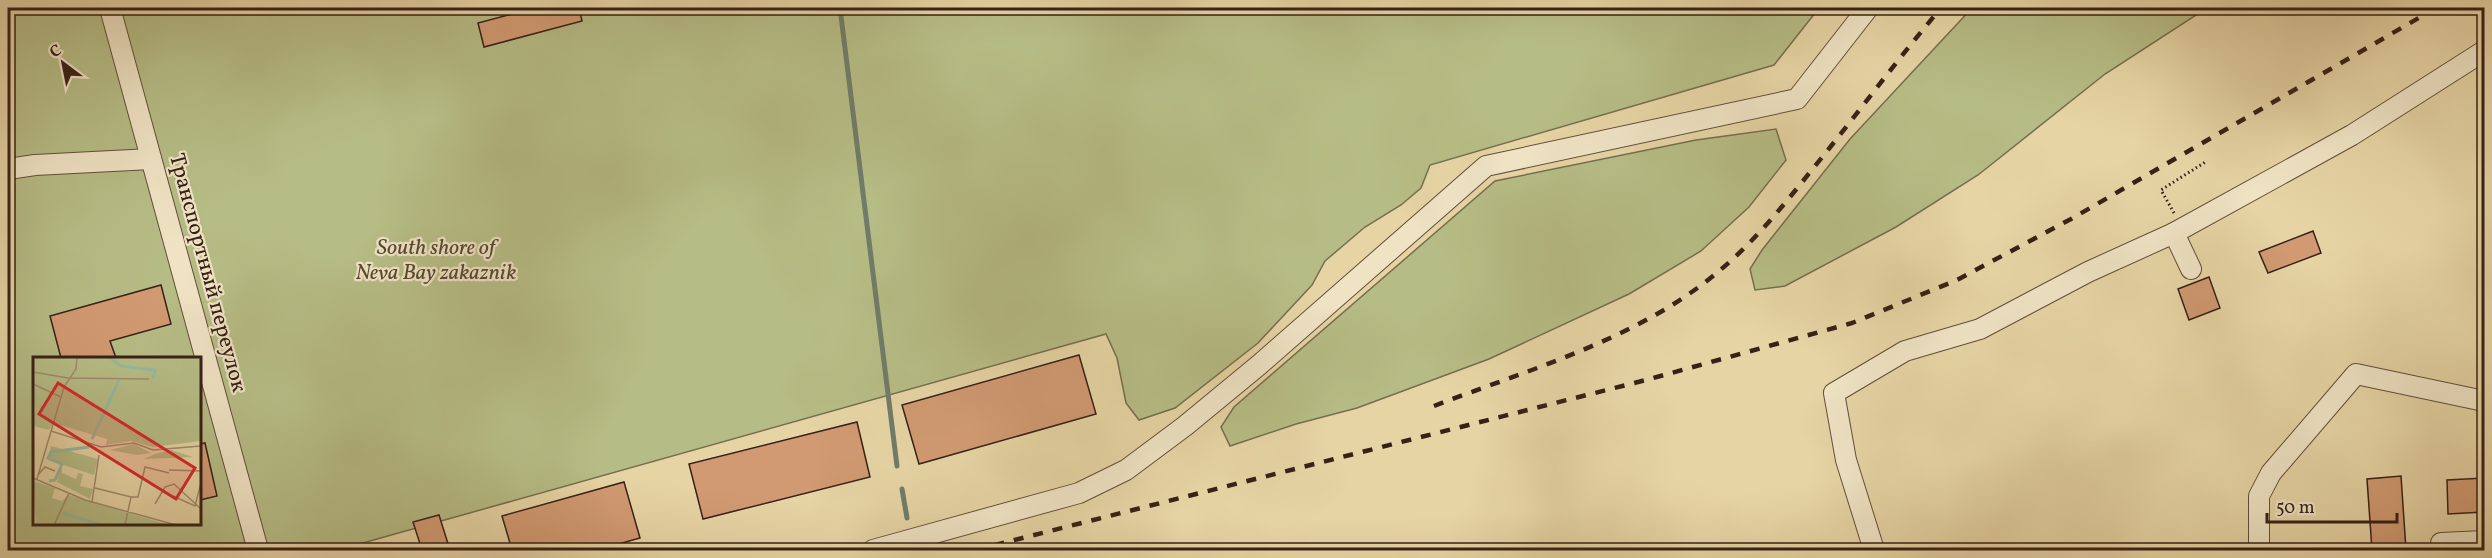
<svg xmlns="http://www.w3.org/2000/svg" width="2492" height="558" font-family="Vollkorn,serif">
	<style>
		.green { fill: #b6bc85; stroke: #766e4e; stroke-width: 1.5; fill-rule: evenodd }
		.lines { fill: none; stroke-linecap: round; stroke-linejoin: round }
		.stream { stroke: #707c69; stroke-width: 5 }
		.building { fill: #d19a72; stroke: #362117; stroke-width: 1.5 }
		.minor-casing { stroke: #624e3a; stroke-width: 22 }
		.path { stroke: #362117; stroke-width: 3; stroke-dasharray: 1.5 3; stroke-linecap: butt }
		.minor { stroke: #efe3c4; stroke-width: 20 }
		.rail { stroke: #362117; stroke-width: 4.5; stroke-dasharray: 10 10; stroke-linecap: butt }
		.labels { text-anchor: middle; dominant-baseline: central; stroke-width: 4.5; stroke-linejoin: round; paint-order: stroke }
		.park-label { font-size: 22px; font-style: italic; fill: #564832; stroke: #efe3c4 }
		.street-label { font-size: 22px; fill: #362117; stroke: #efe3c4 }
		.inset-river { fill: none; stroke: #97b9a0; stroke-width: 3 }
		.inset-road { fill: none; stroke: #a08c6c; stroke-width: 1.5 }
		.view { fill: #d62828; fill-opacity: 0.15; stroke: #d62828; stroke-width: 3 }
		.inset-edge { fill: none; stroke: #362117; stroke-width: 3 }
	</style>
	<rect width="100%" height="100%" fill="#e6d4a4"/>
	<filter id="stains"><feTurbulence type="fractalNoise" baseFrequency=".00333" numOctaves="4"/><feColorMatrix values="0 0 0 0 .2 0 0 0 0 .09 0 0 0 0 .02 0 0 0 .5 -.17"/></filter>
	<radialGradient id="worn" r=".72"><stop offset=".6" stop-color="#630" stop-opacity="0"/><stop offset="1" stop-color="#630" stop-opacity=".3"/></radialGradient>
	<g class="green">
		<path d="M8,8H1819L1774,65L1430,165L1421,188L1401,205L1365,227L1325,261L1312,285L1258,343L1175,408L1139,420L1126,403L1117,358L1106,334L338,550H8ZM34,358H200V524H34Z"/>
		<path d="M1972,8H2207L2105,74L1978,175L1896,227L1785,286L1755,290L1750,269L1762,250L1850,139Z"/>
		<path d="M1776,129L1786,160L1749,207L1701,251L1629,294L1489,359L1357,408L1296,424L1230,446L1221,427L1234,407L1495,181L1696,140Z"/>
	</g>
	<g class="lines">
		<g class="stream">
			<path d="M840,8L897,466"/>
			<path d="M902,489L907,518"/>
		</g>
	</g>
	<g class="building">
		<path d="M535,8H579L582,21L484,47L478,23Z"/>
		<path d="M2313,231L2321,253L2268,273L2259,252Z"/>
		<path d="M2209,277L2220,308L2189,320L2178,289Z"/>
		<path d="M161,285L171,324L110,341L116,358H61L50,316Z"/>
		<path d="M1079,355L1096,414L919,464L902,405Z"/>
		<path d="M857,422L870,477L703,519L689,464Z"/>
		<path d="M205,443L217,496L200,500V444Z"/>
		<path d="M2401,476L2406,550H2372L2367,479Z"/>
		<path d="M2484,478V512L2448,514L2447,480Z"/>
		<path d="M624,482L640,538L597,550H512L502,516Z"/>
		<path d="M439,515L450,550H422L413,522Z"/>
	</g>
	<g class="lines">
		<g class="minor-casing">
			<g id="minor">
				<path d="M110,8L258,550"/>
				<path d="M8,169L35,165L151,159"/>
				<path d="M2174,233L2352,135L2484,51"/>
				<path d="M2441,543L2484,541"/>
				<path d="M873,550L1079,493L1126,470L1185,426L1259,365L1486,166L1797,99L1868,8"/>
				<path d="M1874,550L1846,460L1834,393L1905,351L1980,329L2088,272L2174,233L2191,269"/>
				<path d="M2259,550V496L2271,473L2356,374L2484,401"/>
			</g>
		</g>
		<path class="path" d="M2174,213L2161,190L2207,161"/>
		<use href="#minor" class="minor"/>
		<g class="rail">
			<path d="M1434,406C1530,369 1639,339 1719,271C1754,242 1783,206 1811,171C1855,117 1896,61 1941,8"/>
			<path d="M975,550L1646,380L1852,323L1957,280L2071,219L2436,8"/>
		</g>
	</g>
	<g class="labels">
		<g class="park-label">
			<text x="436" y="248">South shore of<tspan x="436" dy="25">Neva Bay zakaznik</tspan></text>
		</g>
		<g class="street-label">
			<text transform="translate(207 273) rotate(75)">Транспортный переулок</text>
		</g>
	</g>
	<g transform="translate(33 357)">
		<rect width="168" height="168" fill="#e6d4a4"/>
		<path d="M0,0H168V84L120,90L98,84L73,88L74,82L20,66L16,73L1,69ZM101,87L118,96L104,98L77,93ZM18,89L65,102L61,118L15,103ZM138,93L160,100L111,102L122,97ZM28,108L29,116L43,122L45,116L50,117L47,129L60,132L57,142L24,125ZM0,124L22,131L19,141L29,144L35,138L136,168H3Z" fill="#b6bc85"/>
		<path class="inset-river" d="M76,0L88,9L122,13L120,21M59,82L86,23M16,124L22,123L29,107L15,101L18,95L56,90M30,156L68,168"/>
		<path class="inset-road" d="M0,15L35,21L116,22M0,27L28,40M18,74L68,90L101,86L120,93L168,89M136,113L168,114M5,118L12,110L22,114M0,121L52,143L143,168M4,122L31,30L43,12L44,1M62,131L98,140M140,139L162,149L168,126M98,140H105L112,110L136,116M59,145L66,98M122,147L132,130L141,127L168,152M21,168L36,136M92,168L98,140"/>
		<path class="view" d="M25,26L162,111L143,142L6,57Z"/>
		<rect width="168" height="168" class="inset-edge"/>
	</g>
	<rect width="2492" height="558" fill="none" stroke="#e6d4a4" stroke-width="30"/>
	<rect x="9" y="9" width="2474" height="540" fill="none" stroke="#362117" stroke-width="3"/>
	<rect x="15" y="15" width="2462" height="528" fill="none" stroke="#362117" stroke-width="1.5"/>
	<g transform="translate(63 63) rotate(328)" stroke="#efe3c4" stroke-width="4.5" paint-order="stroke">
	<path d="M0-4.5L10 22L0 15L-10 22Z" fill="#362117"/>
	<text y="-9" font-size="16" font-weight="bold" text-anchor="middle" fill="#362117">С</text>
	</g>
	<path d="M2267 513v9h130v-9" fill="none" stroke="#362117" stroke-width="3"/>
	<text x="2276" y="513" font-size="18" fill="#362117" stroke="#efe3c4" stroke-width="4.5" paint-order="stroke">50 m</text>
	<rect width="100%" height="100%" filter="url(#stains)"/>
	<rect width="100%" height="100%" fill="url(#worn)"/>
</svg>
